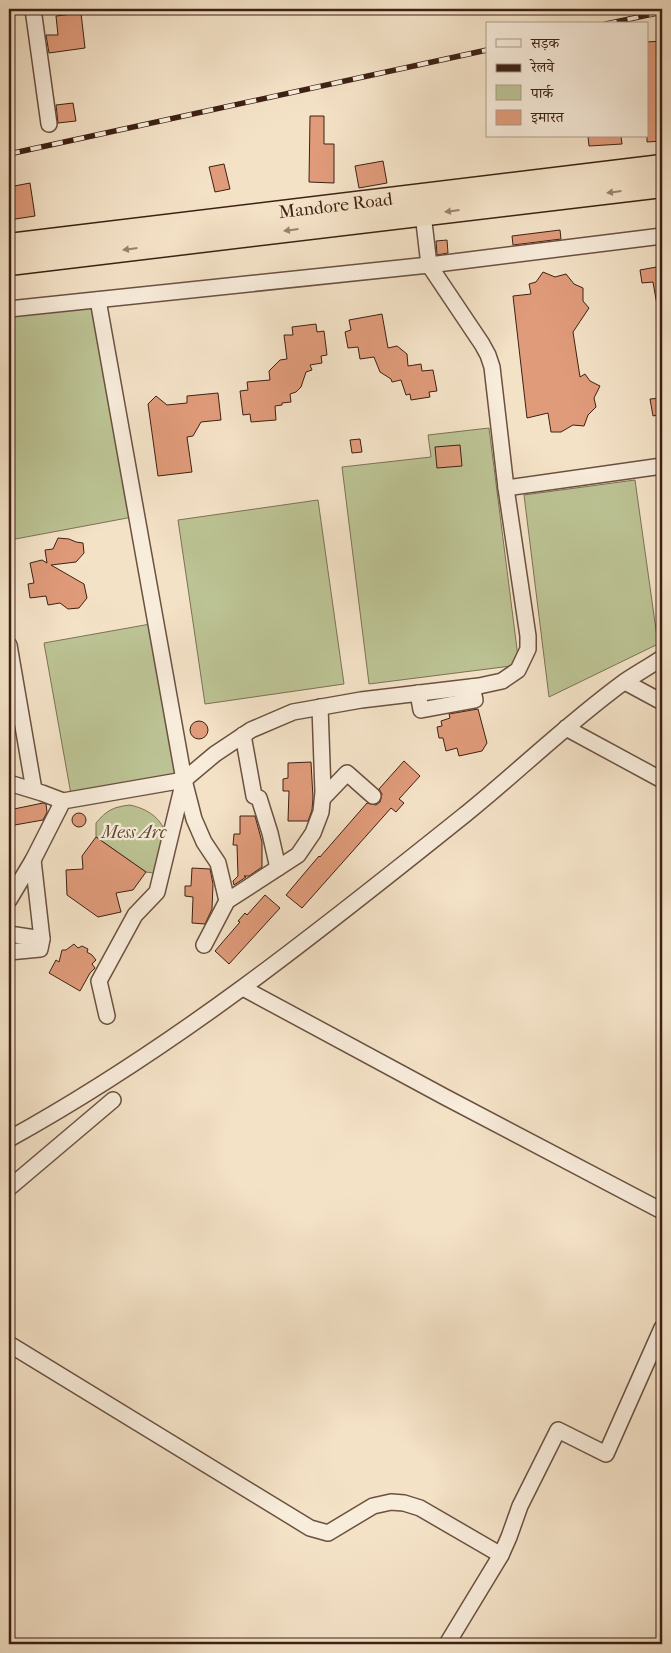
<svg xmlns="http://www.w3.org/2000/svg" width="671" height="1653" font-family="'IM FELL French Canon','Noto Serif Devanagari',serif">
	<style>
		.green { fill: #bcc394; stroke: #7c7254 }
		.building { fill: #e09b7a; stroke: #3d2113 }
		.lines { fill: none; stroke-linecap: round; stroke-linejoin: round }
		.minor-casing { stroke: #6b5140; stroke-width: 18 }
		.highway-casing { stroke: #3d2113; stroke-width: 25 }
		.minor { stroke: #f8ecdb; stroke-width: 15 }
		.highway { stroke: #f4e2c7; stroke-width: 22 }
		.rail-casing { stroke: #3d2113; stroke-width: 5.5 }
		.rail { stroke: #f8ecdb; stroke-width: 4; stroke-dasharray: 11; stroke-linecap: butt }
		.oneway { fill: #98826d }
		.labels { text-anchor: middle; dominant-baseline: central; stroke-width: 4.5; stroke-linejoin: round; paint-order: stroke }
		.street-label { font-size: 18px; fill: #3d2113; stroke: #f8ecdb }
		.park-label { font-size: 18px; font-style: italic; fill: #5d4a33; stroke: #f8ecdb }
	</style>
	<rect width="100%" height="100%" fill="#f4e2c7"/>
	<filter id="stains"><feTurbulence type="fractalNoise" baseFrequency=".004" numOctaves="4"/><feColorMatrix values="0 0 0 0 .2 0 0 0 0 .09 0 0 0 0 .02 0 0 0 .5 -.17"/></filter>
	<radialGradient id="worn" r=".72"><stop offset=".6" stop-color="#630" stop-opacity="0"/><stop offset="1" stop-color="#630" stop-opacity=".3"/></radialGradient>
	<g class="green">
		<path d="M98,300L138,516L10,540L9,310Z"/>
		<path d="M489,428L519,665L369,684L342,467L431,457L428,435Z"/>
		<path d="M635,480L658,644L549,697L524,495Z"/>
		<path d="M318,500L344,684L205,704L178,520Z"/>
		<path d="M156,623L184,780L72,800L44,643Z"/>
		<path d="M130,805C167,813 178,844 153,873L146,872L96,837V823C107,810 113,807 130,805Z"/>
	</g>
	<g class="building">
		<path d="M81,13L85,48L49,53L46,35H58L56,16Z"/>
		<path d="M662,41V141L647,142V42Z"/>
		<path d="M73,103L76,121L58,123L56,105Z"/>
		<path d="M310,116H324V144H334V183L309,182Z"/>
		<path d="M588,136H621L622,144L589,146Z"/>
		<path d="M383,161L387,183L359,188L355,166Z"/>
		<path d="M224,164L230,189L215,192L209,167Z"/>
		<path d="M30,183L35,216L9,220V187Z"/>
		<path d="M560,230L561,239L513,245L512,236Z"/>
		<path d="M447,240L448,253L437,255L436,241Z"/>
		<path d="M662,266V305H657L653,282L642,283L640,270Z"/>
		<path d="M543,272L555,277L566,274L574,284L583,288V301L589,308L573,332L580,377L585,374L590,381L600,386L594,398L596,407L588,415L584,426L573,425L561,432H551L548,413L527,418L513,296L531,294L529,284L536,282Z"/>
		<path d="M382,314L388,348L397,346L407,354L408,366L421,364L422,371L433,370L437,391L429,392L430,397L411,400L410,394L406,395L401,380L392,382L391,379L380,372L374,357L360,359L358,347L348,348L345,332L351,330L349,320Z"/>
		<path d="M316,324L317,332L324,331L327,355L321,356L322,363L310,365L312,370L306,372L301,387L296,392L290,394L291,402L282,403V405L275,406L276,420L251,422L250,414L243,415L240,391L248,390L247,382L270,380L269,371L280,360L287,359L284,335H293L292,327Z"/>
		<path d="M218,393L221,420L201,422L193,436L187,437L192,472L158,476L148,404L156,396L167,405L187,403V396Z"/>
		<path d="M662,398V414L653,416L650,399Z"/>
		<path d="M360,439L362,452L352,453L350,440Z"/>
		<path d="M460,445L462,466L437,468L435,447Z"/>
		<path d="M58,538L69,539L76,542L83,543L84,553L76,562L51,565L84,584L87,598L79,608L68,609L60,603L48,605L46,596L30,598L28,584L34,583L30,563L42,560L47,563L45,550L53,549Z"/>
		<path d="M478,709L487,743L482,751L459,756L457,748L446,751L443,738H439L437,727L442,726L441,721L450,718L449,714Z"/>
		<circle cx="199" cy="730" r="9"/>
		<path d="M404,761L420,776L399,799L404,803L396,812L391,808L302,908L286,895L319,856L320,857L367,803L376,805L380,802L382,794L379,789Z"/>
		<path d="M311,762L313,798L312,810L308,821H288L289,791H283V779L288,778V763Z"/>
		<path d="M43,803L46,804L47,812L43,820L9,826V810Z"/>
		<circle cx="79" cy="820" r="7"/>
		<path d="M240,816H255L262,842V867L249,876H244L246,877L234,885L233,881L238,876L237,845H233L234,834H240Z"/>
		<path d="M96,837L146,872L133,890L116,893L121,912L98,917L67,895L66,870L83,869L82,856Z"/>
		<path d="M192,868L210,869L213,884L212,909L205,924L192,923L193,897L185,896V886H191Z"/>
		<path d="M265,895L280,908L229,964L215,951L240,922L238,921L245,913L247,915Z"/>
		<path d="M74,944L78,948L82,946L88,949L87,952L92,955L96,960L92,964L95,968L90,973L80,991L49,973L56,960L59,962L62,950H66Z"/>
	</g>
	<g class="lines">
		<g class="minor-casing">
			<g id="minor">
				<path d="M33,9L49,124"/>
				<path d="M98,300L184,780L194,819L204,842L218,863L227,901"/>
				<path d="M9,309L429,265L662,236"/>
				<path d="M506,488L662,466"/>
				<path d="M9,645L34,790"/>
				<path d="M625,682L662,702"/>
				<path d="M418,693L421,710L475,700L472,687"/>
				<path d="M566,728L662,780"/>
				<path d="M243,735L254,796L259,798L270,833L278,868"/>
				<path d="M9,783L42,793L63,801"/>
				<path d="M323,798L347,773L373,796"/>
				<path d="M9,900L33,860L63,801L184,780"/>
				<path d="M9,934L42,939L33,860"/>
				<path d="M204,945L227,901L298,855L313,833L321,812L323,792L320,707"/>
				<path d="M9,952L40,949L42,939"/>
				<path d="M243,988L445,1097L662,1211"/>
				<path d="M107,1016L99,981L135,915L157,892L184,780L215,754L251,730L293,712L361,700L479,686L502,681L518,670L528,649V636L506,488L492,367L488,355L482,344L429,265L423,214"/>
				<path d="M9,1139C174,1048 321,930 467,813C520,770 569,722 624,682C636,674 650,666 662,658"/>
				<path d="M9,1188L113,1100"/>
				<path d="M9,1344L310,1528L328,1533L373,1506L391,1502L404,1503L420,1508L501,1555"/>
				<path d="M447,1644L501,1555L509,1537L520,1506L558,1430L606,1454L662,1328"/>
			</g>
		</g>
		<g class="highway-casing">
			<g id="highway">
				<path id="s1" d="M9,245L662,166"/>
				<path d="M9,264L662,186"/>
			</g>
		</g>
		<use href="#minor" class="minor"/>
		<use href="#highway" class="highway"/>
		<g class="rail-casing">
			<g id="rail">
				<path d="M606,24L662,12"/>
				<path d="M9,154L487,50"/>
			</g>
		</g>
		<use href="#rail" class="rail"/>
	</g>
	<defs><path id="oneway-solid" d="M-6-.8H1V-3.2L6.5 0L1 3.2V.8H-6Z" transform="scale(1.25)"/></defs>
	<g class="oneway">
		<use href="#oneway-solid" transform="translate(614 192) rotate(173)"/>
		<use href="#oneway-solid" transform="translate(452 211) rotate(173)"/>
		<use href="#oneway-solid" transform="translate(291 230) rotate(173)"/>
		<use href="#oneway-solid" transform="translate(130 249) rotate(173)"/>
	</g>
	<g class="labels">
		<g class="street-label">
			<text stroke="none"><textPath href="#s1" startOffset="329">Mandore Road</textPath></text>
		</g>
		<g class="park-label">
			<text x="134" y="832">Mess Arc</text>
		</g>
	</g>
	<rect width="671" height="1653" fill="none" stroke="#f4e2c7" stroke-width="30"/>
	<rect x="10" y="10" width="651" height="1633" fill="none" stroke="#3d2113" stroke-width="2.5"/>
	<rect x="15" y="15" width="641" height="1623" fill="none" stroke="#3d2113"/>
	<rect x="486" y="22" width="162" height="115" fill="#f8ecdb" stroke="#ad9b8b"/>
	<rect x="496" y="39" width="25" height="8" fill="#f8ecdb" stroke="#ad9b8b"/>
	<text x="531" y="48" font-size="15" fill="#3d2113">सड़क</text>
	<rect x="496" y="64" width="25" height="8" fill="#3d2113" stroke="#ad9b8b"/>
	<text x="531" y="72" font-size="15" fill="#3d2113">रेलवे</text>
	<rect x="496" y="85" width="25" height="15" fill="#bcc394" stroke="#ad9b8b"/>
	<text x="531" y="98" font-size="15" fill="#3d2113">पार्क</text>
	<rect x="496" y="110" width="25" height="15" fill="#e09b7a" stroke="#ad9b8b"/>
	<text x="531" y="122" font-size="15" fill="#3d2113">इमारत</text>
	<rect width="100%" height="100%" filter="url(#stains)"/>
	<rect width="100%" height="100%" fill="url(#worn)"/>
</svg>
